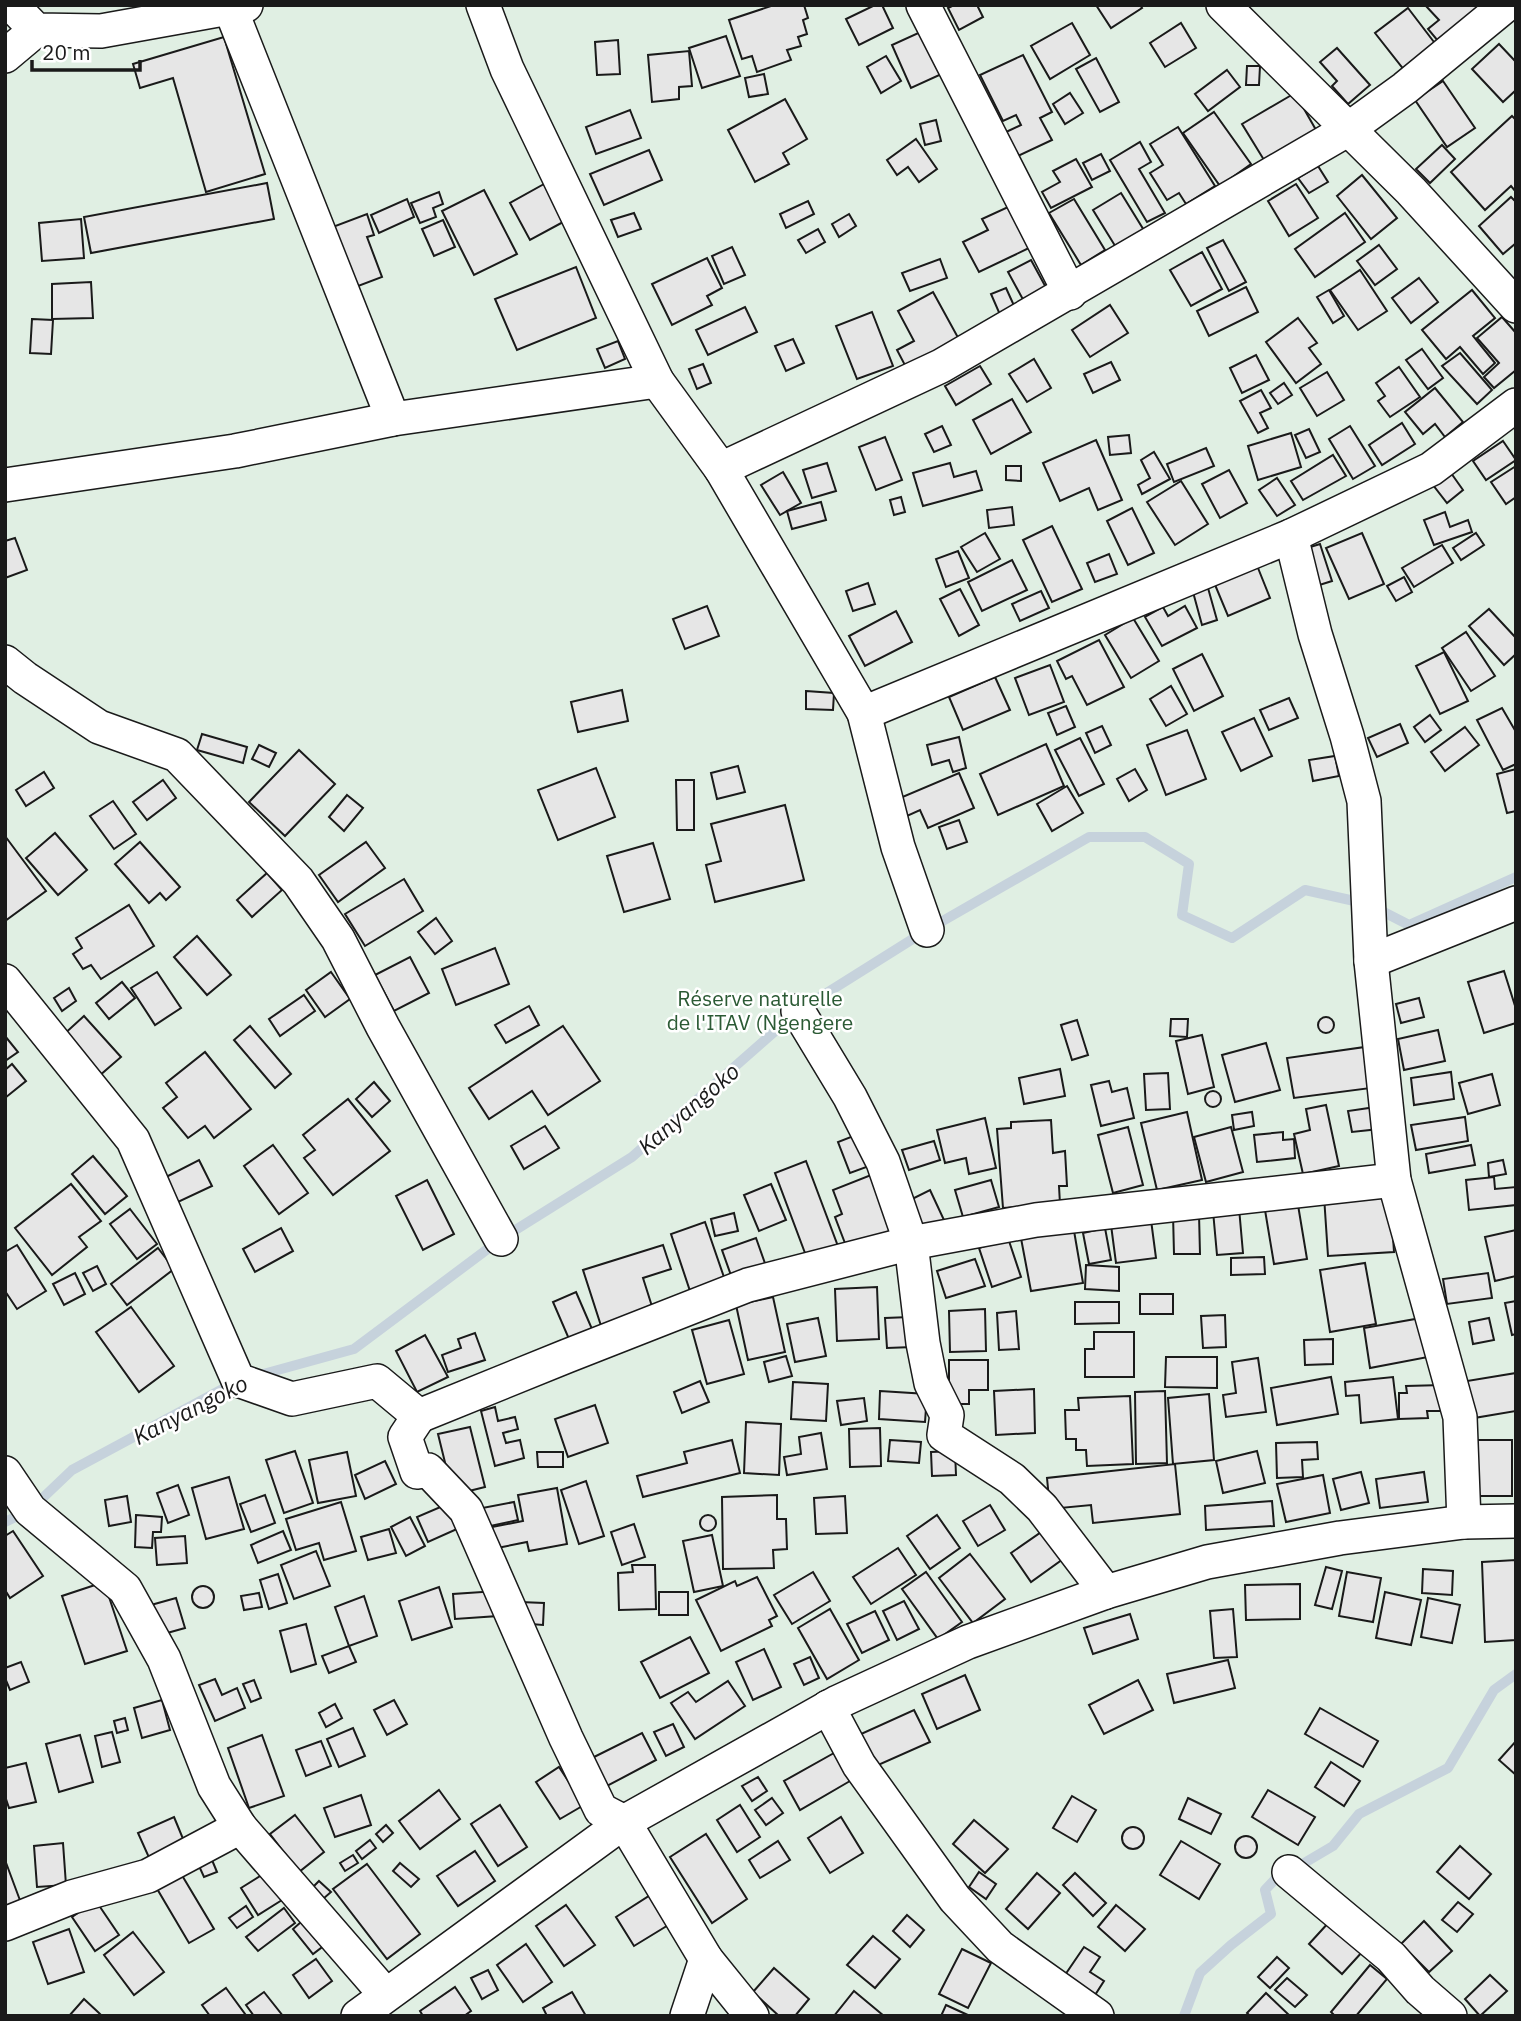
<svg xmlns="http://www.w3.org/2000/svg" width="1521" height="2021" font-family="'IBM Plex Sans',sans-serif">
	<style>
		.green { fill: #e0efe3; stroke: #6a6a6a; stroke-width: 2 }
		.lines { fill: none; stroke-linecap: round; stroke-linejoin: round }
		.stream { stroke: #c6d2dc; stroke-width: 10 }
		.building { fill: #e6e6e6; stroke: #1a1a1a; stroke-width: 2 }
		.minor-casing { stroke: #1a1a1a; stroke-width: 36 }
		.minor { stroke: #fff; stroke-width: 33 }
		.labels { text-anchor: middle; dominant-baseline: central; stroke-width: 5; stroke-linejoin: round; paint-order: stroke }
		.park-label { font-size: 21px; fill: #2b5a34; stroke: #fff }
		.water-label { font-size: 23px; font-style: italic; fill: #1a1a1a; stroke: #fff }
	</style>
	<rect width="100%" height="100%" fill="#fff"/>
	<rect class="green" x="5" y="5" width="1511" height="2011"/>
	<g class="lines">
		<g class="stream">
			<path d="M256,1376L354,1349L501,1239L632,1157L798,1011L927,930L1089,837H1145L1189,864L1182,915L1232,938L1305,890L1368,904L1409,925L1516,877"/>
			<path d="M5,1522L30,1510L72,1470L234,1383"/>
			<path d="M1184,2016L1200,1973L1231,1945L1271,1914L1265,1890L1282,1872H1289L1333,1846L1359,1814L1448,1768L1494,1690L1516,1674"/>
		</g>
	</g>
	<g class="building">
		<path d="M774,5H804L808,18L803,20L807,34L798,37L801,46L787,50L791,60L757,72L752,56L742,59L729,20Z"/>
		<path d="M875,5H882L893,28L859,45L846,19Z"/>
		<path d="M954,5H977L983,17L959,30L948,8Z"/>
		<path d="M1096,5H1140L1142,8L1111,28Z"/>
		<path d="M1425,5H1477L1483,12L1443,47L1428,29L1439,20Z"/>
		<path d="M1408,8L1437,46L1405,71L1375,33Z"/>
		<path d="M1072,23L1090,55L1050,79L1031,46Z"/>
		<path d="M1181,23L1196,48L1165,67L1150,43Z"/>
		<path d="M927,29L946,72L911,88L892,45Z"/>
		<path d="M726,36L740,76L702,88L689,48Z"/>
		<path d="M224,37L265,174L206,192L173,78L140,88L133,64Z"/>
		<path d="M618,40L620,74L597,75L595,42Z"/>
		<path d="M1499,44L1516,62V90L1503,102L1472,69Z"/>
		<path d="M1337,48L1370,85L1348,104L1332,86L1337,81L1320,62Z"/>
		<path d="M689,51L692,86L679,87V99L652,102L648,55Z"/>
		<path d="M1023,55L1052,112L1040,118L1052,140L1018,156L1006,132L1021,125L1016,115L1003,121L980,75Z"/>
		<path d="M886,56L901,81L881,93L867,67Z"/>
		<path d="M1096,58L1119,102L1100,112L1076,69Z"/>
		<path d="M1247,66H1260L1259,85H1246Z"/>
		<path d="M1227,70L1240,87L1208,111L1195,94Z"/>
		<path d="M764,74L768,94L749,97L745,78Z"/>
		<path d="M1443,81L1475,128L1447,147L1415,100Z"/>
		<path d="M1070,93L1083,113L1065,124L1053,104Z"/>
		<path d="M1295,93L1316,130L1264,160L1242,124Z"/>
		<path d="M785,99L807,139L783,153L789,164L755,182L728,130Z"/>
		<path d="M630,110L641,138L596,154L586,127Z"/>
		<path d="M1214,112L1251,164L1220,186L1183,133Z"/>
		<path d="M1512,116L1516,120V192L1511,186L1485,210L1451,172Z"/>
		<path d="M936,120L941,141L925,145L920,124Z"/>
		<path d="M1178,127L1215,186L1186,204L1179,193L1167,200L1150,173L1163,165L1150,144Z"/>
		<path d="M916,139L937,169L919,182L908,167L897,175L887,160Z"/>
		<path d="M1140,142L1151,162L1139,169L1165,213L1147,222L1110,160Z"/>
		<path d="M1442,145L1455,159L1430,183L1416,169Z"/>
		<path d="M649,150L662,180L604,205L590,174Z"/>
		<path d="M1101,154L1110,171L1092,180L1083,163Z"/>
		<path d="M1076,159L1092,187L1051,208L1042,192L1060,182L1053,171Z"/>
		<path d="M1318,166L1328,182L1309,193L1298,178Z"/>
		<path d="M1362,175L1397,218L1371,239L1337,196Z"/>
		<path d="M267,183L274,219L91,253L84,217Z"/>
		<path d="M544,184L565,221L530,240L510,203Z"/>
		<path d="M1296,184L1318,218L1289,236L1268,201Z"/>
		<path d="M484,190L517,254L474,275L442,211Z"/>
		<path d="M439,192L443,204L433,208L436,217L420,223L411,203Z"/>
		<path d="M1121,193L1145,232L1117,249L1093,210Z"/>
		<path d="M1511,197L1516,202V243L1503,254L1479,226Z"/>
		<path d="M407,199L414,217L379,233L371,215Z"/>
		<path d="M1074,199L1105,250L1081,265L1049,213Z"/>
		<path d="M808,201L814,214L786,228L780,214Z"/>
		<path d="M1008,207L1029,248L979,272L963,242L988,230L982,219Z"/>
		<path d="M634,213L641,229L618,237L611,220Z"/>
		<path d="M1345,213L1365,242L1315,277L1295,249Z"/>
		<path d="M367,214L374,235L367,237L382,277L345,291L322,231Z"/>
		<path d="M849,214L856,226L839,237L832,224Z"/>
		<path d="M81,219L84,258L42,261L39,223Z"/>
		<path d="M443,220L455,247L434,256L422,229Z"/>
		<path d="M818,229L825,242L806,253L798,240Z"/>
		<path d="M1223,240L1246,282L1229,291L1207,248Z"/>
		<path d="M1379,245L1397,269L1375,285L1357,261Z"/>
		<path d="M732,247L745,275L724,284L712,256Z"/>
		<path d="M1202,252L1222,289L1191,306L1170,270Z"/>
		<path d="M707,258L722,288L707,296L712,305L672,325L652,284Z"/>
		<path d="M940,259L947,278L910,291L902,273Z"/>
		<path d="M1031,260L1049,293L1026,305L1008,272Z"/>
		<path d="M576,267L596,318L517,350L495,299Z"/>
		<path d="M1360,270L1387,311L1358,330L1330,290Z"/>
		<path d="M1419,278L1438,302L1411,323L1392,298Z"/>
		<path d="M91,282L93,318L52,319V284Z"/>
		<path d="M1246,287L1258,312L1209,336L1197,311Z"/>
		<path d="M1006,288L1016,310L1001,317L991,294Z"/>
		<path d="M1329,290L1344,316L1333,323L1317,297Z"/>
		<path d="M1472,290L1495,318L1473,336L1495,363L1483,374L1460,347L1446,359L1422,330Z"/>
		<path d="M933,292L961,343L908,371L897,350L914,341L898,311Z"/>
		<path d="M1110,305L1128,333L1090,357L1072,330Z"/>
		<path d="M745,307L757,332L708,355L696,330Z"/>
		<path d="M872,312L893,366L857,379L836,326Z"/>
		<path d="M1502,317L1516,333V370L1494,388L1484,377L1499,363L1477,338Z"/>
		<path d="M1298,318L1317,343L1309,348L1321,364L1296,383L1266,342Z"/>
		<path d="M32,319L53,320L51,354L30,353Z"/>
		<path d="M793,339L804,363L786,371L775,346Z"/>
		<path d="M618,341L625,359L605,368L597,349Z"/>
		<path d="M1422,349L1443,378L1428,389L1406,360Z"/>
		<path d="M1460,353L1492,390L1477,404L1442,366Z"/>
		<path d="M1256,355L1269,380L1242,393L1230,368Z"/>
		<path d="M1034,359L1051,388L1027,402L1009,374Z"/>
		<path d="M1111,362L1120,380L1093,393L1084,374Z"/>
		<path d="M703,364L711,383L697,389L689,369Z"/>
		<path d="M980,366L991,384L956,405L945,386Z"/>
		<path d="M1399,367L1420,397L1390,417L1378,401L1385,396L1376,383Z"/>
		<path d="M1327,372L1344,400L1317,416L1300,388Z"/>
		<path d="M1284,383L1292,395L1278,404L1270,393Z"/>
		<path d="M1435,388L1463,422L1445,437L1435,424L1423,434L1405,412Z"/>
		<path d="M1261,390L1271,408L1260,413L1268,428L1258,433L1240,401Z"/>
		<path d="M1012,399L1031,432L991,454L973,420Z"/>
		<path d="M1402,423L1415,444L1382,465L1369,445Z"/>
		<path d="M942,426L951,445L934,452L925,434Z"/>
		<path d="M1350,426L1375,466L1353,479L1329,439Z"/>
		<path d="M1309,429L1320,452L1306,458L1295,435Z"/>
		<path d="M1291,433L1301,467L1258,480L1248,446Z"/>
		<path d="M1129,435L1131,453L1110,455L1108,437Z"/>
		<path d="M885,437L902,480L876,490L859,447Z"/>
		<path d="M1096,440L1122,500L1098,510L1089,488L1060,501L1043,463Z"/>
		<path d="M1503,441L1516,460L1486,480L1473,461Z"/>
		<path d="M1206,448L1214,466L1174,482L1167,464Z"/>
		<path d="M1154,452L1170,479L1142,494L1138,485L1150,478L1141,460Z"/>
		<path d="M1333,455L1346,476L1303,500L1291,481Z"/>
		<path d="M827,463L836,491L812,498L803,470Z"/>
		<path d="M950,463L954,477L976,471L982,490L923,506L913,473Z"/>
		<path d="M1006,466H1021V481L1006,480Z"/>
		<path d="M1516,466V497L1506,504L1491,482Z"/>
		<path d="M1229,470L1247,503L1220,518L1202,484Z"/>
		<path d="M783,472L801,503L780,515L761,485Z"/>
		<path d="M1451,473L1463,490L1447,503L1433,485Z"/>
		<path d="M1277,478L1295,505L1277,516L1259,490Z"/>
		<path d="M1181,481L1208,524L1175,545L1147,502Z"/>
		<path d="M901,497L905,512L894,515L890,500Z"/>
		<path d="M821,502L826,520L792,529L787,511Z"/>
		<path d="M1012,507L1014,525L989,528L987,510Z"/>
		<path d="M1132,508L1154,553L1128,565L1107,521Z"/>
		<path d="M1445,512L1450,527L1468,520L1472,532L1434,545L1424,520Z"/>
		<path d="M1052,526L1082,589L1052,602L1023,540Z"/>
		<path d="M985,533L1000,559L977,572L961,547Z"/>
		<path d="M1362,533L1384,584L1349,599L1326,548Z"/>
		<path d="M1476,533L1484,545L1461,560L1453,548Z"/>
		<path d="M15,538L27,570L5,578V541Z"/>
		<path d="M1320,544L1332,581L1310,588L1307,548Z"/>
		<path d="M1442,545L1453,563L1414,587L1402,568Z"/>
		<path d="M958,551L969,578L946,587L936,559Z"/>
		<path d="M1109,554L1117,574L1095,582L1087,563Z"/>
		<path d="M1012,560L1027,590L982,611L968,582Z"/>
		<path d="M1256,563L1270,598L1228,616L1213,580Z"/>
		<path d="M1404,577L1412,592L1396,601L1387,586Z"/>
		<path d="M868,583L875,604L853,611L846,591Z"/>
		<path d="M1208,588L1217,620L1202,625L1193,592Z"/>
		<path d="M960,589L979,625L959,636L940,599Z"/>
		<path d="M1041,591L1049,608L1020,621L1012,604Z"/>
		<path d="M707,606L719,636L685,649L673,619Z"/>
		<path d="M1185,606L1197,628L1162,646L1145,617L1163,607L1168,616Z"/>
		<path d="M1489,609L1516,638V654L1504,665L1469,626Z"/>
		<path d="M896,611L912,642L865,666L849,636Z"/>
		<path d="M1133,618L1159,661L1131,678L1105,635Z"/>
		<path d="M1466,632L1495,676L1471,691L1442,648Z"/>
		<path d="M1099,640L1124,687L1087,705L1072,676L1066,679L1057,661Z"/>
		<path d="M1444,652L1468,701L1440,714L1416,666Z"/>
		<path d="M1202,654L1223,696L1194,711L1173,669Z"/>
		<path d="M1050,665L1064,702L1029,715L1015,678Z"/>
		<path d="M995,677L1010,710L963,730L949,697Z"/>
		<path d="M1171,686L1187,714L1166,726L1150,699Z"/>
		<path d="M622,690L628,721L578,732L571,702Z"/>
		<path d="M806,691L834,693L833,710L806,709Z"/>
		<path d="M1289,698L1298,718L1269,730L1260,710Z"/>
		<path d="M1066,706L1075,727L1057,735L1048,713Z"/>
		<path d="M1502,708L1516,732V764L1503,770L1477,720Z"/>
		<path d="M1430,715L1441,730L1425,742L1414,727Z"/>
		<path d="M1254,718L1272,756L1241,771L1222,732Z"/>
		<path d="M1400,724L1408,743L1377,757L1368,738Z"/>
		<path d="M1102,726L1111,745L1095,753L1086,733Z"/>
		<path d="M1465,727L1479,745L1445,771L1431,752Z"/>
		<path d="M1187,730L1206,779L1166,795L1147,745Z"/>
		<path d="M202,734L247,747L243,763L197,750Z"/>
		<path d="M959,737L966,768L953,772L949,760L932,765L927,745Z"/>
		<path d="M1080,738L1104,784L1079,796L1055,750Z"/>
		<path d="M1046,744L1064,786L998,815L980,774Z"/>
		<path d="M259,745L276,753L269,767L252,759Z"/>
		<path d="M299,750L335,784L285,836L249,802Z"/>
		<path d="M1335,756L1339,776L1313,781L1309,760Z"/>
		<path d="M738,766L745,792L717,799L711,773Z"/>
		<path d="M596,768L615,817L558,840L538,790Z"/>
		<path d="M1135,769L1147,790L1129,801L1117,779Z"/>
		<path d="M1516,769V811L1507,813L1497,774Z"/>
		<path d="M44,772L54,788L26,806L16,790Z"/>
		<path d="M959,773L974,808L928,828L920,810L907,816L900,798Z"/>
		<path d="M163,780L176,798L147,820L133,802Z"/>
		<path d="M676,780H694V830H677Z"/>
		<path d="M1067,786L1083,813L1052,831L1037,804Z"/>
		<path d="M347,795L363,808L344,831L329,817Z"/>
		<path d="M113,801L136,834L114,849L90,816Z"/>
		<path d="M785,805L804,880L715,902L706,865L721,861L711,824Z"/>
		<path d="M959,820L967,842L947,849L939,827Z"/>
		<path d="M55,833L87,870L58,895L26,858Z"/>
		<path d="M5,836L46,891L5,921Z"/>
		<path d="M140,842L180,887L166,900L160,893L149,903L115,864Z"/>
		<path d="M366,842L385,868L338,902L319,875Z"/>
		<path d="M653,843L670,899L624,912L607,856Z"/>
		<path d="M267,873L282,890L252,917L237,900Z"/>
		<path d="M404,879L423,911L365,946L345,914Z"/>
		<path d="M129,905L154,946L101,979L91,965L83,969L73,954L82,948L76,938Z"/>
		<path d="M436,918L452,941L435,954L418,932Z"/>
		<path d="M197,936L231,975L207,995L174,957Z"/>
		<path d="M495,948L509,984L456,1005L442,969Z"/>
		<path d="M410,957L429,993L394,1011L375,975Z"/>
		<path d="M1504,971L1516,1009V1023L1484,1033L1468,982Z"/>
		<path d="M157,972L181,1008L155,1025L131,988Z"/>
		<path d="M331,972L350,999L325,1017L306,990Z"/>
		<path d="M122,982L135,998L109,1019L96,1003Z"/>
		<path d="M69,988L76,1001L62,1011L54,998Z"/>
		<path d="M304,995L315,1011L280,1036L269,1019Z"/>
		<path d="M1419,998L1424,1017L1401,1023L1396,1004Z"/>
		<path d="M529,1006L539,1025L506,1043L495,1025Z"/>
		<path d="M84,1016L121,1057L99,1076L62,1036Z"/>
		<circle cx="1326" cy="1025" r="8"/>
		<path d="M1171,1019H1188L1187,1037L1170,1036Z"/>
		<path d="M1077,1020L1088,1055L1072,1060L1061,1025Z"/>
		<path d="M250,1026L291,1074L275,1088L234,1040Z"/>
		<path d="M563,1026L600,1081L548,1115L532,1091L489,1119L469,1088Z"/>
		<path d="M1438,1030L1445,1061L1404,1070L1398,1039Z"/>
		<path d="M1202,1035L1214,1087L1188,1094L1176,1041Z"/>
		<path d="M5,1036L18,1052L5,1061Z"/>
		<path d="M1266,1043L1280,1090L1235,1102L1222,1055Z"/>
		<path d="M1365,1047L1371,1088L1294,1098L1287,1058Z"/>
		<path d="M205,1052L251,1109L214,1138L205,1126L188,1138L163,1108L177,1097L166,1083Z"/>
		<path d="M12,1064L26,1081L5,1098V1070Z"/>
		<path d="M1060,1069L1065,1096L1024,1104L1019,1078Z"/>
		<path d="M1451,1072L1454,1099L1414,1105L1411,1078Z"/>
		<path d="M1168,1073L1170,1109L1146,1110L1144,1074Z"/>
		<path d="M1492,1074L1500,1105L1468,1114L1459,1083Z"/>
		<path d="M1109,1081L1112,1092L1127,1088L1134,1118L1101,1126L1091,1085Z"/>
		<path d="M374,1082L390,1101L372,1117L356,1099Z"/>
		<circle cx="1213" cy="1099" r="8"/>
		<path d="M348,1099L390,1151L333,1195L304,1158L315,1150L303,1135Z"/>
		<path d="M1326,1105L1339,1166L1303,1174L1294,1134L1310,1130L1306,1109Z"/>
		<path d="M1376,1107L1379,1129L1352,1132L1348,1111Z"/>
		<path d="M1187,1112L1202,1180L1157,1190L1141,1123Z"/>
		<path d="M1252,1112L1254,1126L1234,1130L1232,1115Z"/>
		<path d="M1465,1117L1468,1141L1416,1150L1411,1125Z"/>
		<path d="M985,1118L996,1168L969,1174L966,1158L945,1163L937,1130Z"/>
		<path d="M1051,1120L1053,1153L1065,1151L1067,1186H1059L1060,1204L1003,1208L997,1129L1011,1128V1122Z"/>
		<path d="M545,1126L559,1148L524,1169L511,1146Z"/>
		<path d="M1128,1127L1143,1185L1113,1193L1098,1135Z"/>
		<path d="M1231,1127L1243,1172L1206,1182L1194,1137Z"/>
		<path d="M1283,1132V1140L1294,1139L1295,1158L1257,1162L1254,1135Z"/>
		<path d="M861,1133L872,1165L850,1173L838,1142Z"/>
		<path d="M934,1141L940,1160L909,1170L902,1150Z"/>
		<path d="M273,1145L308,1193L279,1214L244,1166Z"/>
		<path d="M1471,1145L1475,1165L1429,1173L1426,1154Z"/>
		<path d="M93,1156L127,1196L105,1214L72,1174Z"/>
		<path d="M199,1160L212,1186L178,1202L166,1177Z"/>
		<path d="M1503,1160L1506,1174L1489,1177L1488,1163Z"/>
		<path d="M806,1161L839,1249L808,1261L775,1173Z"/>
		<path d="M871,1175L894,1233L848,1251L835,1217L842,1214L833,1190Z"/>
		<path d="M1494,1177L1495,1189L1516,1187V1205L1469,1210L1466,1180Z"/>
		<path d="M427,1180L454,1234L423,1250L396,1196Z"/>
		<path d="M991,1180L999,1207L963,1217L955,1190Z"/>
		<path d="M71,1184L101,1221L79,1237L87,1247L52,1275L15,1228Z"/>
		<path d="M771,1184L786,1220L759,1231L744,1195Z"/>
		<path d="M930,1190L944,1220L922,1231L908,1201Z"/>
		<path d="M1390,1192L1394,1252L1328,1256L1324,1196Z"/>
		<path d="M1298,1205L1307,1259L1274,1264L1265,1210Z"/>
		<path d="M1239,1208L1243,1253L1217,1255L1213,1211Z"/>
		<path d="M130,1209L157,1244L137,1259L110,1224Z"/>
		<path d="M734,1213L738,1231L715,1236L711,1219Z"/>
		<path d="M1173,1214H1199L1200,1254H1174Z"/>
		<path d="M1151,1220L1156,1258L1116,1263L1111,1225Z"/>
		<path d="M705,1222L726,1283L691,1294L671,1234Z"/>
		<path d="M1073,1225L1083,1283L1031,1291L1020,1233Z"/>
		<path d="M281,1228L293,1251L255,1272L243,1249Z"/>
		<path d="M1105,1228L1111,1260L1089,1264L1083,1233Z"/>
		<path d="M1516,1230V1276L1495,1281L1485,1237Z"/>
		<path d="M756,1238L767,1269L733,1281L722,1250Z"/>
		<path d="M1008,1238L1021,1277L992,1287L979,1248Z"/>
		<path d="M17,1245L46,1291L17,1309L5,1291V1252Z"/>
		<path d="M663,1245L671,1269L643,1278L656,1319L604,1335L583,1270Z"/>
		<path d="M158,1248L174,1269L127,1305L111,1284Z"/>
		<path d="M1264,1257L1265,1274L1231,1275V1258Z"/>
		<path d="M975,1259L985,1286L946,1298L937,1271Z"/>
		<path d="M1365,1263L1376,1324L1330,1332L1320,1270Z"/>
		<path d="M1086,1265L1119,1267V1291L1085,1289Z"/>
		<path d="M97,1266L106,1284L93,1291L83,1273Z"/>
		<path d="M75,1273L85,1294L64,1305L53,1284Z"/>
		<path d="M1488,1273L1492,1298L1447,1304L1443,1279Z"/>
		<path d="M877,1287L879,1339L837,1341L835,1289Z"/>
		<path d="M576,1292L592,1329L569,1339L553,1302Z"/>
		<rect x="1140" y="1294" width="33" height="20"/>
		<path d="M773,1297L785,1352L748,1360L736,1305Z"/>
		<path d="M1516,1301V1334L1512,1335L1505,1303Z"/>
		<path d="M1075,1302H1119V1323L1075,1324Z"/>
		<path d="M131,1307L174,1366L139,1392L96,1332Z"/>
		<path d="M985,1309L986,1351L950,1352L949,1311Z"/>
		<path d="M1016,1311L1019,1349L999,1350L997,1313Z"/>
		<path d="M1225,1315L1226,1347L1203,1348L1201,1316Z"/>
		<path d="M910,1317L913,1347L887,1348L885,1318Z"/>
		<path d="M818,1318L826,1356L795,1362L787,1324Z"/>
		<path d="M1421,1318L1428,1357L1370,1368L1364,1328Z"/>
		<path d="M1489,1318L1494,1340L1473,1344L1469,1322Z"/>
		<path d="M729,1320L744,1374L707,1384L692,1330Z"/>
		<path d="M1094,1332H1134V1377H1085V1349H1094Z"/>
		<path d="M475,1333L485,1360L448,1372L442,1355L461,1348L458,1339Z"/>
		<path d="M425,1335L448,1377L417,1392L396,1351Z"/>
		<path d="M1333,1339V1364L1305,1365L1304,1340Z"/>
		<path d="M786,1356L792,1376L769,1382L764,1362Z"/>
		<path d="M1166,1357H1217V1388L1165,1387Z"/>
		<path d="M1258,1358L1266,1412L1226,1417L1223,1395L1236,1393L1232,1362Z"/>
		<path d="M949,1360H988V1390H969V1404H949Z"/>
		<path d="M1516,1373V1411L1474,1418L1467,1381Z"/>
		<path d="M1331,1377L1338,1414L1277,1425L1271,1388Z"/>
		<path d="M1393,1377L1398,1419L1361,1423L1359,1395L1346,1396L1345,1382Z"/>
		<path d="M700,1381L709,1402L682,1413L674,1392Z"/>
		<path d="M793,1382L828,1384L826,1421L791,1419Z"/>
		<path d="M1443,1385V1411H1427L1428,1418L1399,1419V1393H1407L1406,1386Z"/>
		<path d="M1034,1389L1035,1433L996,1435L994,1391Z"/>
		<path d="M880,1391L927,1394L925,1422L879,1419Z"/>
		<path d="M1165,1391L1167,1463L1136,1464L1135,1392Z"/>
		<path d="M1209,1394L1214,1460L1173,1464L1168,1398Z"/>
		<path d="M1130,1396L1133,1464L1087,1466L1086,1450H1076V1439H1066L1065,1410H1079L1078,1398Z"/>
		<path d="M864,1398L867,1421L841,1425L837,1401Z"/>
		<path d="M595,1405L608,1443L568,1457L555,1419Z"/>
		<path d="M495,1407L498,1421L515,1417L518,1429L503,1433L506,1443L520,1440L524,1458L495,1466L481,1411Z"/>
		<path d="M746,1422L781,1424L779,1475L744,1473Z"/>
		<path d="M470,1427L485,1487L453,1495L438,1434Z"/>
		<path d="M880,1428L881,1466L850,1467L849,1429Z"/>
		<path d="M821,1433L827,1469L787,1475L784,1457L801,1454L799,1437Z"/>
		<path d="M732,1440L740,1473L643,1497L637,1476L687,1463L684,1452Z"/>
		<path d="M890,1440L921,1442L919,1463L888,1461Z"/>
		<rect x="1474" y="1440" width="38" height="56"/>
		<path d="M1317,1442L1318,1459L1302,1460L1303,1477L1277,1478L1276,1443Z"/>
		<path d="M295,1451L313,1503L284,1513L266,1460Z"/>
		<path d="M955,1451L956,1475L932,1476L931,1452Z"/>
		<path d="M1257,1451L1265,1483L1223,1493L1216,1461Z"/>
		<path d="M347,1452L356,1496L318,1503L309,1460Z"/>
		<path d="M537,1452H563V1467H538Z"/>
		<path d="M385,1461L396,1484L365,1499L355,1475Z"/>
		<path d="M1175,1464L1180,1514L1093,1523L1091,1505L1050,1509L1047,1478Z"/>
		<path d="M1361,1472L1369,1503L1341,1510L1333,1479Z"/>
		<path d="M1424,1472L1428,1502L1380,1508L1376,1479Z"/>
		<path d="M1323,1475L1330,1513L1286,1522L1277,1484Z"/>
		<path d="M229,1477L244,1529L206,1539L192,1488Z"/>
		<path d="M586,1481L604,1536L579,1544L561,1490Z"/>
		<path d="M178,1485L189,1515L168,1523L157,1493Z"/>
		<path d="M557,1488L567,1544L529,1551L527,1542L497,1548L492,1527L523,1521L518,1495Z"/>
		<path d="M265,1495L275,1523L251,1532L240,1504Z"/>
		<path d="M777,1495V1519H786L787,1549L773,1550L774,1568L723,1569L722,1497Z"/>
		<path d="M127,1496L131,1522L109,1526L105,1500Z"/>
		<path d="M845,1496L847,1533L816,1534L814,1498Z"/>
		<path d="M1272,1501L1274,1526L1206,1530L1205,1506Z"/>
		<path d="M341,1502L356,1551L324,1560L319,1543L296,1550L286,1519Z"/>
		<path d="M514,1502L518,1520L481,1528L477,1509Z"/>
		<path d="M445,1505L457,1529L428,1542L417,1517Z"/>
		<path d="M990,1505L1005,1530L978,1546L963,1521Z"/>
		<path d="M136,1515L162,1517L161,1532H153L152,1548L135,1547Z"/>
		<path d="M937,1515L960,1548L930,1569L907,1536Z"/>
		<circle cx="708" cy="1523" r="8"/>
		<path d="M410,1517L425,1546L406,1556L391,1527Z"/>
		<path d="M634,1524L645,1557L622,1565L611,1532Z"/>
		<path d="M1050,1526L1070,1554L1031,1582L1011,1553Z"/>
		<path d="M389,1529L396,1553L368,1560L361,1537Z"/>
		<path d="M13,1531L43,1576L10,1598L5,1590V1536Z"/>
		<path d="M283,1531L291,1550L258,1563L251,1545Z"/>
		<path d="M712,1535L723,1586L694,1592L683,1541Z"/>
		<path d="M185,1536L187,1563L157,1565L155,1538Z"/>
		<path d="M898,1548L916,1575L871,1604L853,1577Z"/>
		<path d="M316,1551L330,1586L294,1599L281,1565Z"/>
		<path d="M970,1554L1005,1599L973,1623L939,1578Z"/>
		<path d="M1516,1560V1640L1485,1642L1482,1562Z"/>
		<path d="M632,1565H655L656,1609L619,1610L618,1573L633,1572Z"/>
		<path d="M1326,1567L1342,1571L1332,1609L1315,1605Z"/>
		<path d="M1423,1569L1453,1571L1452,1595L1422,1593Z"/>
		<path d="M813,1572L830,1601L792,1624L774,1595Z"/>
		<path d="M926,1572L962,1622L938,1639L902,1589Z"/>
		<path d="M1347,1572L1381,1578L1373,1622L1339,1616Z"/>
		<path d="M278,1574L287,1603L269,1609L260,1580Z"/>
		<path d="M757,1577L777,1616L769,1620L772,1626L721,1651L696,1600L735,1581L737,1586Z"/>
		<path d="M104,1582L127,1651L85,1664L62,1596Z"/>
		<path d="M1300,1584V1619L1246,1620L1245,1585Z"/>
		<circle cx="203" cy="1597" r="11"/>
		<path d="M439,1587L452,1627L412,1640L399,1601Z"/>
		<path d="M497,1591L498,1616L455,1619L453,1594Z"/>
		<rect x="659" y="1592" width="29" height="23"/>
		<path d="M1385,1592L1421,1600L1411,1645L1376,1638Z"/>
		<path d="M259,1593L262,1607L244,1610L241,1596Z"/>
		<path d="M364,1596L377,1636L349,1646L335,1607Z"/>
		<path d="M176,1598L185,1628L160,1635L151,1605Z"/>
		<path d="M1428,1598L1460,1605L1452,1643L1421,1637Z"/>
		<path d="M904,1601L919,1629L897,1640L883,1611Z"/>
		<path d="M520,1602L544,1603L543,1625L518,1623Z"/>
		<path d="M830,1609L859,1660L827,1679L798,1628Z"/>
		<path d="M1233,1609L1237,1657L1214,1658L1210,1611Z"/>
		<path d="M875,1611L889,1640L862,1653L847,1624Z"/>
		<path d="M1130,1614L1138,1639L1093,1654L1084,1628Z"/>
		<path d="M306,1624L316,1664L291,1672L280,1631Z"/>
		<path d="M690,1637L709,1673L660,1698L641,1662Z"/>
		<path d="M349,1646L356,1662L329,1673L322,1656Z"/>
		<path d="M764,1649L781,1687L753,1700L736,1662Z"/>
		<path d="M810,1657L819,1678L804,1685L794,1664Z"/>
		<path d="M1228,1660L1235,1688L1174,1703L1167,1674Z"/>
		<path d="M21,1662L29,1682L10,1690L5,1678V1668Z"/>
		<path d="M965,1675L980,1710L937,1729L922,1694Z"/>
		<path d="M215,1679L222,1695L237,1688L245,1708L215,1721L199,1685Z"/>
		<path d="M254,1680L261,1698L251,1702L243,1684Z"/>
		<path d="M1138,1680L1153,1710L1104,1734L1089,1705Z"/>
		<path d="M728,1681L745,1706L695,1739L671,1703L688,1692L696,1702Z"/>
		<path d="M162,1700L170,1730L142,1738L134,1708Z"/>
		<path d="M394,1700L407,1724L387,1735L374,1710Z"/>
		<path d="M335,1704L342,1718L326,1727L319,1713Z"/>
		<path d="M1320,1708L1378,1741L1363,1767L1305,1734Z"/>
		<path d="M914,1710L930,1742L876,1766L861,1734Z"/>
		<path d="M125,1718L128,1730L117,1733L114,1721Z"/>
		<path d="M673,1724L684,1747L666,1756L654,1732Z"/>
		<path d="M353,1728L365,1756L339,1767L327,1739Z"/>
		<path d="M112,1732L120,1762L102,1767L95,1736Z"/>
		<path d="M642,1733L656,1760L607,1786L592,1758Z"/>
		<path d="M80,1735L93,1782L59,1792L46,1744Z"/>
		<path d="M262,1735L284,1796L249,1808L228,1748Z"/>
		<path d="M321,1741L331,1766L306,1776L296,1750Z"/>
		<path d="M1516,1741V1775L1499,1760Z"/>
		<path d="M834,1753L850,1781L800,1810L784,1781Z"/>
		<path d="M1331,1762L1360,1781L1344,1806L1315,1787Z"/>
		<path d="M26,1763L36,1802L9,1808L5,1796V1768Z"/>
		<path d="M559,1767L584,1805L560,1819L536,1782Z"/>
		<path d="M758,1777L767,1791L752,1801L742,1786Z"/>
		<path d="M439,1790L460,1819L420,1849L399,1821Z"/>
		<path d="M1268,1790L1315,1817L1298,1845L1252,1817Z"/>
		<path d="M361,1795L371,1825L335,1837L324,1808Z"/>
		<path d="M1072,1796L1096,1810L1077,1842L1053,1828Z"/>
		<path d="M772,1798L783,1813L766,1825L755,1810Z"/>
		<path d="M1188,1798L1221,1814L1211,1834L1179,1819Z"/>
		<path d="M500,1805L527,1847L498,1866L471,1824Z"/>
		<path d="M740,1805L760,1837L737,1852L717,1820Z"/>
		<path d="M295,1815L324,1852L299,1872L270,1834Z"/>
		<path d="M174,1817L186,1846L151,1862L138,1833Z"/>
		<path d="M841,1817L863,1853L830,1873L808,1838Z"/>
		<path d="M974,1820L1008,1849L985,1873L953,1844Z"/>
		<path d="M386,1825L393,1833L383,1842L376,1834Z"/>
		<circle cx="1133" cy="1838" r="11"/>
		<path d="M706,1834L747,1899L712,1923L670,1857Z"/>
		<circle cx="1246" cy="1847" r="11"/>
		<path d="M370,1840L376,1848L362,1859L356,1851Z"/>
		<path d="M778,1841L790,1860L760,1878L749,1860Z"/>
		<path d="M1181,1841L1220,1864L1199,1899L1160,1875Z"/>
		<path d="M63,1843L66,1885L37,1887L34,1846Z"/>
		<path d="M1460,1846L1491,1874L1469,1899L1437,1872Z"/>
		<path d="M475,1851L495,1881L458,1906L437,1876Z"/>
		<path d="M353,1855L358,1863L345,1871L340,1863Z"/>
		<path d="M5,1860L21,1903L5,1908Z"/>
		<path d="M212,1860L217,1872L204,1877L199,1866Z"/>
		<path d="M400,1863L419,1879L411,1887L393,1871Z"/>
		<path d="M367,1864L420,1934L387,1959L333,1889Z"/>
		<path d="M180,1872L214,1929L189,1943L156,1887Z"/>
		<path d="M979,1872L996,1884L986,1899L969,1887Z"/>
		<path d="M265,1873L282,1900L258,1915L241,1888Z"/>
		<path d="M1037,1873L1060,1893L1028,1929L1006,1909Z"/>
		<path d="M1075,1873L1106,1903L1093,1916L1063,1885Z"/>
		<path d="M319,1881L331,1892L323,1899L312,1888Z"/>
		<path d="M652,1894L670,1924L634,1946L616,1917Z"/>
		<path d="M96,1901L119,1935L95,1951L72,1917Z"/>
		<path d="M1458,1902L1473,1914L1457,1932L1442,1920Z"/>
		<path d="M566,1905L595,1945L564,1966L536,1926Z"/>
		<path d="M1116,1905L1145,1929L1125,1951L1098,1927Z"/>
		<path d="M246,1906L253,1917L237,1928L229,1918Z"/>
		<path d="M284,1908L295,1923L258,1951L246,1937Z"/>
		<path d="M309,1915L330,1941L313,1954L293,1929Z"/>
		<path d="M907,1915L924,1930L910,1947L893,1931Z"/>
		<path d="M1330,1921L1363,1951L1342,1974L1309,1944Z"/>
		<path d="M1424,1921L1452,1951L1429,1972L1401,1944Z"/>
		<path d="M69,1929L84,1972L48,1984L33,1942Z"/>
		<path d="M133,1932L164,1972L134,1995L104,1955Z"/>
		<path d="M873,1936L900,1959L875,1988L847,1965Z"/>
		<path d="M526,1944L552,1982L523,2002L497,1965Z"/>
		<path d="M1084,1947L1100,1957L1090,1972L1104,1981L1095,1995L1065,1975Z"/>
		<path d="M962,1949L991,1963L968,2008L939,1994Z"/>
		<path d="M1277,1957L1289,1968L1270,1988L1258,1977Z"/>
		<path d="M316,1959L332,1981L309,1998L293,1975Z"/>
		<path d="M1370,1965L1387,1979L1356,2016H1335L1331,2012Z"/>
		<path d="M774,1968L809,1999L795,2016H779L753,1992Z"/>
		<path d="M488,1970L498,1990L482,1999L471,1978Z"/>
		<path d="M1490,1975L1507,1991L1480,2016L1465,1999Z"/>
		<path d="M1287,1978L1307,1995L1295,2007L1275,1990Z"/>
		<path d="M455,1987L471,2011L464,2016H423L420,2011Z"/>
		<path d="M226,1988L245,2014L243,2016H210L202,2005Z"/>
		<path d="M854,1991L884,2016H834Z"/>
		<path d="M264,1992L283,2016H254L246,2005Z"/>
		<path d="M572,1992L586,2016H547L543,2008Z"/>
		<path d="M1266,1993L1290,2016H1250L1247,2013Z"/>
		<path d="M84,1999L99,2013L102,2016H69Z"/>
		<path d="M946,2005L970,2016H941Z"/>
	</g>
	<g class="lines">
		<g class="minor-casing">
			<g id="minor">
				<path d="M12,5L36,30L101,31L246,5"/>
				<path d="M229,5L393,419"/>
				<path d="M483,5L507,69L657,381L721,469L864,713L898,847L927,930"/>
				<path d="M923,5L1070,293"/>
				<path d="M1223,5L1411,191L1516,306"/>
				<path d="M5,56L36,30"/>
				<path d="M721,469L941,366L1347,130L1405,88L1506,5"/>
				<path d="M5,485L235,451L393,419L657,381"/>
				<path d="M1291,536L1315,634L1347,736L1364,801L1371,961L1394,1180L1460,1417L1464,1522"/>
				<path d="M5,662L25,678L99,727L177,755L298,881L338,939L383,1027L501,1239"/>
				<path d="M864,713L1291,536L1431,469L1516,405"/>
				<path d="M1371,961L1516,903"/>
				<path d="M5,981L133,1140L238,1380L292,1399L377,1381L419,1416L567,1356L748,1285L911,1243L1036,1220L1394,1180"/>
				<path d="M798,1011L850,1097L883,1162L911,1243L923,1343L931,1383L947,1415L944,1435L1012,1479L1042,1508L1106,1592"/>
				<path d="M419,1416L405,1437L417,1472L428,1470L466,1510L566,1738L601,1810L624,1822L706,1959L752,2016"/>
				<path d="M5,1473L30,1510L125,1589L164,1659L214,1786L240,1827L385,1994"/>
				<path d="M828,1707L859,1765L955,1899L1000,1947L1097,2016"/>
				<path d="M1289,1872L1391,1957L1420,1990L1450,2016"/>
				<path d="M5,1924L72,1897L148,1876L240,1827"/>
				<path d="M358,2016L624,1822L838,1702L968,1642L1106,1592L1207,1562L1340,1538L1464,1522L1516,1521"/>
				<path d="M687,2016L706,1959"/>
			</g>
		</g>
		<use href="#minor" class="minor"/>
	</g>
	<g class="labels">
		<g class="park-label">
			<text x="760" y="998">Réserve naturelle<tspan x="760" dy="24">de l'ITAV (Ngengere</tspan></text>
		</g>
		<g class="water-label">
			<text transform="translate(688 1108) rotate(-41)">Kanyangoko</text>
			<text transform="translate(190 1409) rotate(-27)">Kanyangoko</text>
		</g>
	</g>
	<rect width="1521" height="2021" fill="none" stroke="#1a1a1a" stroke-width="14"/>
	<path d="M32 60v10h108v-10" fill="none" stroke="#1a1a1a" stroke-width="3.5"/>
	<text x="42" y="60" font-size="21" fill="#1a1a1a" stroke="#ffffff" stroke-width="5" paint-order="stroke">20 m</text>
</svg>
